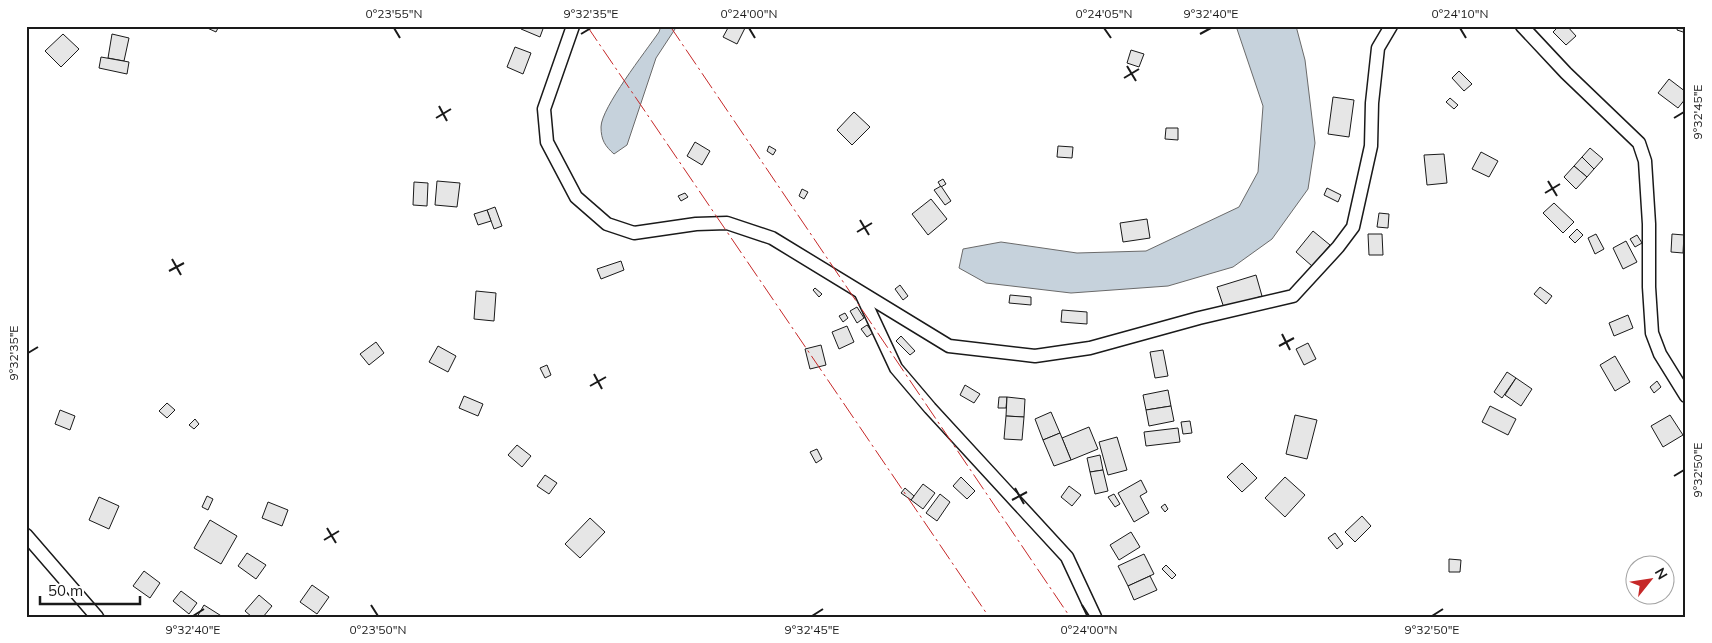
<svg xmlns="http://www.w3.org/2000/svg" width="1712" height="643" font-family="Mulish,sans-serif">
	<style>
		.water { fill: #c6d2dc; stroke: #6a6a6a }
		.building { fill: #e6e6e6; stroke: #1a1a1a }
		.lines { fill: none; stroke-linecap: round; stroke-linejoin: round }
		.street-casing { stroke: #1a1a1a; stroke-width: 15 }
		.street { stroke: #fff; stroke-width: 12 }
		.power { stroke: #c62828; stroke-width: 1; stroke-dasharray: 18 4 2.5 4; stroke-linecap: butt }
		.ticks { fill: none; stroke: #1a1a1a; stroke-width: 2 }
		.neatline { fill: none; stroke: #1a1a1a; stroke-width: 2 }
		.ticks-label { font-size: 12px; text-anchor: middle; fill: #1a1a1a }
	</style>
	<rect width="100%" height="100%" fill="#fff"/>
	<g class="water">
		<path d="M661,26H677L656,58L627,145L614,154C605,146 601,140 601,127C601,108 646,51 659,32Z"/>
		<path d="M1236,26H1296L1305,60L1315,143L1308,189L1272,239L1233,267L1168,286L1071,293L986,283L959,268L963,249L1001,242L1077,253L1146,251L1239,207L1258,172L1263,106Z"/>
	</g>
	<g class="building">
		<path d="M203,26H219L216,32Z"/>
		<path d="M522,26H544L540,37L521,29Z"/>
		<path d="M729,26H741L745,28L737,44L723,37Z"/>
		<path d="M1559,26H1567L1576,36L1566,45L1553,32Z"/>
		<path d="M1678,26H1686V33L1677,30Z"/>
		<path d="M63,34L79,49L61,67L45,51Z"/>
		<path d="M112,34L129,38L124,61L108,58Z"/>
		<path d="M515,47L531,53L523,74L507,67Z"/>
		<path d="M1131,50L1144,54L1139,67L1127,63Z"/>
		<path d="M101,57L129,62L127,74L99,68Z"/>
		<path d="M1459,71L1472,84L1464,91L1452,78Z"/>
		<path d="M1669,79L1686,92V98L1678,108L1658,93Z"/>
		<path d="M1333,97L1354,100L1349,137L1328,134Z"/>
		<path d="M1450,98L1458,105L1454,109L1446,102Z"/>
		<path d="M854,112L870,127L852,145L837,130Z"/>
		<path d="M1166,128H1178V140L1165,139Z"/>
		<path d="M695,142L710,151L702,165L687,156Z"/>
		<path d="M769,146L776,150L773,155L767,151Z"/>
		<path d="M1058,146L1073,147L1072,158L1057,157Z"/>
		<path d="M1590,148L1603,159L1594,169L1582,157Z"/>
		<path d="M1481,152L1498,161L1489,177L1472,169Z"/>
		<path d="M1444,154L1447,183L1427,185L1424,155Z"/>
		<path d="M1582,157L1594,169L1587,177L1574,166Z"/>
		<path d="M1574,166L1587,177L1576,189L1564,177Z"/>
		<path d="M943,179L946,184L941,187L938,182Z"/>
		<path d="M437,181L460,183L457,207L435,205Z"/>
		<path d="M414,182L428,183L427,206L413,205Z"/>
		<path d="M941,186L951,201L945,205L934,190Z"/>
		<path d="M1327,188L1341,195L1338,202L1324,195Z"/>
		<path d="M802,189L808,192L804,199L799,196Z"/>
		<path d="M685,193L688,197L681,201L678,196Z"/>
		<path d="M931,199L947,219L928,235L912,214Z"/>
		<path d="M1554,203L1574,222L1563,233L1543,213Z"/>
		<path d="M495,207L502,226L494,229L487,210Z"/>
		<path d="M487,210L491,221L478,225L474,214Z"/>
		<path d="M1379,213L1389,214L1388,228L1377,227Z"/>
		<path d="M1147,219L1150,238L1123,242L1120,223Z"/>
		<path d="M1577,229L1583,235L1575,243L1569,237Z"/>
		<path d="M1313,231L1330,245L1312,266L1296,252Z"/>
		<path d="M1368,234H1382L1383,255H1369Z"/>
		<path d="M1596,234L1604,249L1595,254L1588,238Z"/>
		<path d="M1672,234L1684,235L1683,253L1671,252Z"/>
		<path d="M1637,235L1642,243L1635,247L1630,239Z"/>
		<path d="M1626,241L1637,262L1623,269L1613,248Z"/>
		<path d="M621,261L624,270L601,279L597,269Z"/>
		<path d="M1256,275L1262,296L1224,308L1217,287Z"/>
		<path d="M900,285L908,296L903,300L895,289Z"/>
		<path d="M1540,287L1552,296L1546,304L1534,294Z"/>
		<path d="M815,288L822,294L819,297L813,290Z"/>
		<path d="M476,291L496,293L494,321L474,319Z"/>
		<path d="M1010,295L1031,297V305L1009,303Z"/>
		<path d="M857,307L864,318L857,323L850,311Z"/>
		<path d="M1062,310L1087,312V324L1061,322Z"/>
		<path d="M845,313L848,318L843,322L839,316Z"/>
		<path d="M1628,315L1633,328L1614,336L1609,323Z"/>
		<path d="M867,325L873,333L867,337L861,329Z"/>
		<path d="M847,326L854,342L839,349L832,332Z"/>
		<path d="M901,336L915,351L910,355L896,341Z"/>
		<path d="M376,342L384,353L369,365L360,354Z"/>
		<path d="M1308,343L1316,359L1304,365L1296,349Z"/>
		<path d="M821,345L826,365L810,369L805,349Z"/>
		<path d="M438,346L456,356L448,372L429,362Z"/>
		<path d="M1163,350L1168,376L1155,378L1150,352Z"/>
		<path d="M1615,356L1630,382L1615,391L1600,365Z"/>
		<path d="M547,365L551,375L545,378L540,368Z"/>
		<path d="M1507,372L1516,378L1502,398L1494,392Z"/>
		<path d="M1516,378L1532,389L1521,406L1505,395Z"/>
		<path d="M1657,381L1661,387L1654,393L1650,387Z"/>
		<path d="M965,385L980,394L974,403L960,395Z"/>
		<path d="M1168,390L1171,406L1146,410L1143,395Z"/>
		<path d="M464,396L483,404L478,416L459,408Z"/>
		<path d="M999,397H1007L1006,408H998Z"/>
		<path d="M1007,397L1025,399L1024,417L1006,416Z"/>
		<path d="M167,403L175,410L167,418L159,411Z"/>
		<path d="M1171,406L1174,421L1149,426L1146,410Z"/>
		<path d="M1490,406L1516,419L1508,435L1482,422Z"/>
		<path d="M60,410L75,416L70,430L55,424Z"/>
		<path d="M1051,412L1060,433L1043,440L1035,419Z"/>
		<path d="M1295,415L1317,420L1307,459L1286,454Z"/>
		<path d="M1670,415L1683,435L1663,447L1651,426Z"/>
		<path d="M1006,416L1024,417L1022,440L1004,439Z"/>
		<path d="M195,419L199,424L194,429L189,425Z"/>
		<path d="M1190,421L1192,433L1183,434L1181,422Z"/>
		<path d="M1089,427L1098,449L1071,460L1062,438Z"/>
		<path d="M1178,428L1180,442L1146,446L1144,432Z"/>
		<path d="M1060,433L1071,460L1054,466L1043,440Z"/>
		<path d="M1117,437L1127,470L1108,475L1099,442Z"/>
		<path d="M517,445L531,456L522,467L508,455Z"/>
		<path d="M817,449L822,459L816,463L810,452Z"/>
		<path d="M1100,455L1103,470L1090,472L1087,458Z"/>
		<path d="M1242,463L1257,478L1242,492L1227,477Z"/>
		<path d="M1103,470L1108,491L1095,494L1090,472Z"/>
		<path d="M545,475L557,483L549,494L537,486Z"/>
		<path d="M961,477L975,491L967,499L953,486Z"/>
		<path d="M1285,477L1305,495L1285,517L1265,498Z"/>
		<path d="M1141,480L1147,492L1140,496L1149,513L1134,522L1118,493Z"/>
		<path d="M923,484L935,493L923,509L911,500Z"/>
		<path d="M1069,486L1081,495L1072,506L1061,497Z"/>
		<path d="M905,488L914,496L911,500L901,493Z"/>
		<path d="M940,494L950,502L937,521L926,513Z"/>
		<path d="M1114,494L1120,504L1115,507L1108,497Z"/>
		<path d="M207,496L213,499L208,510L202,507Z"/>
		<path d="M99,497L119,506L109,529L89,520Z"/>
		<path d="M268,502L288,510L282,526L262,518Z"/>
		<path d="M1165,504L1168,509L1165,512L1161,507Z"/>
		<path d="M1362,516L1371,526L1355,542L1345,532Z"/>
		<path d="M590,518L605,532L580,558L565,544Z"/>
		<path d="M210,520L237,536L221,564L194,548Z"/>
		<path d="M1131,532L1140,547L1119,560L1110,545Z"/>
		<path d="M1335,533L1343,544L1337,549L1328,538Z"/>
		<path d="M247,553L266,565L256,579L238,566Z"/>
		<path d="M1144,554L1154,574L1128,586L1118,566Z"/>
		<path d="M1449,559L1461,560L1460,572H1449Z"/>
		<path d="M1166,565L1176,575L1172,579L1162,569Z"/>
		<path d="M144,571L160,583L150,598L133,586Z"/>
		<path d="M1150,576L1157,590L1134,600L1128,586Z"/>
		<path d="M312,585L329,597L317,614L300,602Z"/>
		<path d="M181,591L197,603L189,614L173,601Z"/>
		<path d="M259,595L272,606L263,617H252L245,611Z"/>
		<path d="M204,605L223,617H197Z"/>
	</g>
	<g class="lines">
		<g class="street-casing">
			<g id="street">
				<path d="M573,26L544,109L547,142L576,197L607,224L634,233L696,224L727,223L772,238L949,346L1035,356L1090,348L1199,318L1293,296L1338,247L1353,227L1371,146L1372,103L1378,48L1391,26"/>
				<path d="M1522,26L1566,73L1639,143L1645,161L1649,224V287L1652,333L1660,354L1686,396"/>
				<path d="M861,293L896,368L930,408L1067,557L1095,617"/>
				<path d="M26,535L97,617"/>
			</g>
		</g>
		<use href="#street" class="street"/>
		<g class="power">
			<path d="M587,26L989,617"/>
			<path d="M670,26L1070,617"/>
		</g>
	</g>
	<path class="ticks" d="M394,28L400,38M749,28L755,38M1104,28L1111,38M1460,28L1466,38M581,34L591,28M1200,34L1211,28M1127,66L1136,81M1124,78L1139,69M439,106L447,121M436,118L451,109M1674,118L1684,112M1548,181L1557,196M1545,193L1560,184M860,220L869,235M857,232L872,223M172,259L181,275M169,271L184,263M1282,334L1290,350M1279,346L1294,338M28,353L38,347M594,374L602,389M590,386L606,377M1674,476L1684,470M1015,488L1024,504M1012,500L1027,492M327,528L336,543M324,540L339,531M371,605L378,616M1082,605L1089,616M193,616L204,609M812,616L823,609M1432,616L1443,609"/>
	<rect width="1712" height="643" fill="none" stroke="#ffffff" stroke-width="55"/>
	<g transform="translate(1650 580) rotate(60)"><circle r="24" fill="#ffffff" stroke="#a3a3a3"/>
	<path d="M0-4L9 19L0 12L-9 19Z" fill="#c62828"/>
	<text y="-8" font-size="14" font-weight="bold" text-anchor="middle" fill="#1a1a1a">N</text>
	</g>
	<path d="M40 596v8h100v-8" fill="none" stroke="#1a1a1a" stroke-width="2.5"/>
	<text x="48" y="596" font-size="15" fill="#1a1a1a" stroke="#ffffff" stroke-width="4" paint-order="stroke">50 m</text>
	<rect x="28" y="28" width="1656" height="588" class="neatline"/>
	<g class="ticks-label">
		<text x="394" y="18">0°23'55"N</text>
		<text x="591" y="18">9°32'35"E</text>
		<text x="749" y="18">0°24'00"N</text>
		<text x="1104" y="18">0°24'05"N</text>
		<text x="1211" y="18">9°32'40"E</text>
		<text x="1460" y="18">0°24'10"N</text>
		<text transform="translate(1698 112) rotate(-90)" y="4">9°32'45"E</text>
		<text transform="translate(14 353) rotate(-90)" y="4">9°32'35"E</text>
		<text transform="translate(1698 470) rotate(-90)" y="4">9°32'50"E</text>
		<text x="193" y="634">9°32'40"E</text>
		<text x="378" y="634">0°23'50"N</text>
		<text x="812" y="634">9°32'45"E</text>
		<text x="1089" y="634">0°24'00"N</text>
		<text x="1432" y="634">9°32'50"E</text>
	</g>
</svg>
